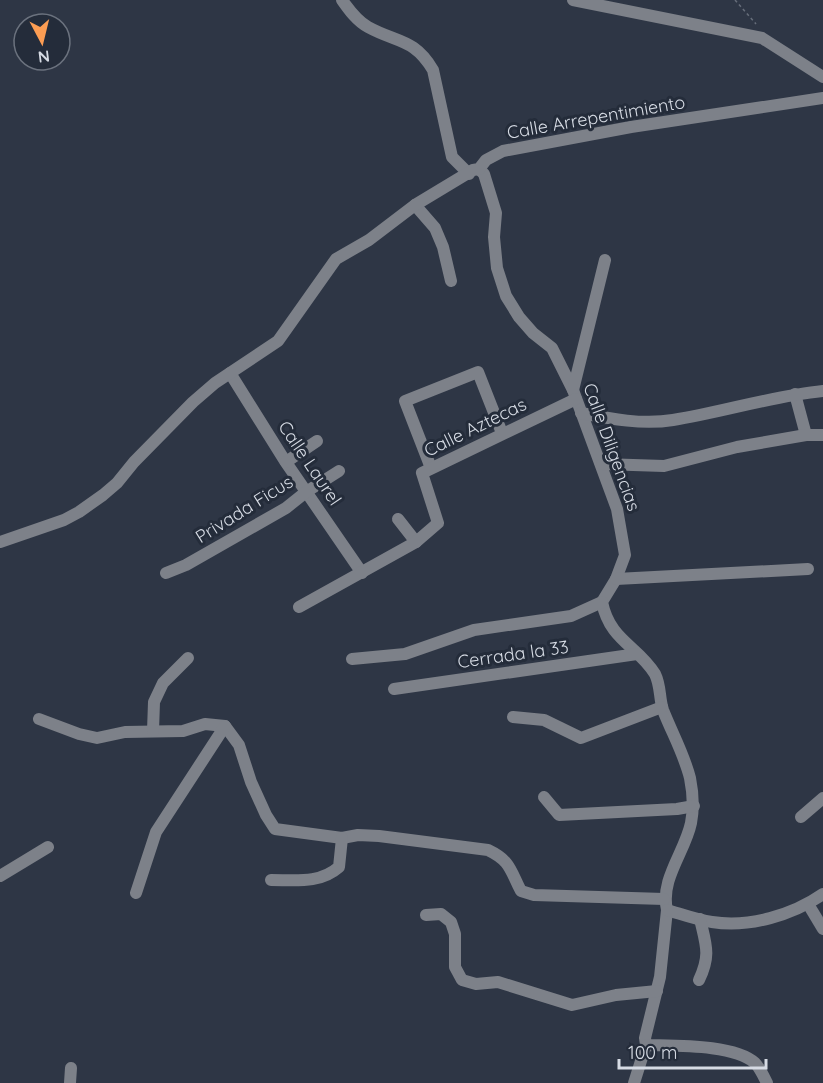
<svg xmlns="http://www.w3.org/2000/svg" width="823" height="1083" font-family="Quicksand,sans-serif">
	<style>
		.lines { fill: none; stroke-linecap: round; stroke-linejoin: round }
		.path { stroke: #666d7a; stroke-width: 1.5; stroke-dasharray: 3 3; stroke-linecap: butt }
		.minor { stroke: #7d8189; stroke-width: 12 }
		.labels { text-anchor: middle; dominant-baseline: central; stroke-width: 6; stroke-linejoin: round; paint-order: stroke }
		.street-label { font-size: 18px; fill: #d6dbe4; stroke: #242c3a }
	</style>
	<rect width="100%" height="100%" fill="#2e3645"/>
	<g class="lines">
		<path class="path" d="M735,0L756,24"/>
		<g class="minor">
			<path d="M342,0C349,10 357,21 368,27C397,43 414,38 433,70L452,157L469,174"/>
			<path d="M573,0L762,38L823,77"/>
			<path d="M479,169L484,174L496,213L494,237L497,268L506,296L519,317L533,333L552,348L573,390L617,509L625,555L616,579L602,602C610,641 637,645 655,674C661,686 659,698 663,710C672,733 684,754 690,778C693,793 694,808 691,823C685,852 660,879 667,910L660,977L645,1038L646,1045L634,1083"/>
			<path d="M415,205L435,228L443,247L451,281"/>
			<path d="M230,373L285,461L362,573"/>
			<path d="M573,390L605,260"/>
			<path d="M795,394L806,435"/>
			<path d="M581,413C611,419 643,425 673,420C723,412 772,396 823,391"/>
			<path d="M286,462L317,441"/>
			<path d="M602,464L664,466L737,447L806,435H823"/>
			<path d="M431,468L405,401L478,372L502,433"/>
			<path d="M398,519L416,542"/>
			<path d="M0,542L64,520L79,512L103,495L117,483L134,462L193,402L215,383L278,341L336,259L369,240L415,205L473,170L479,169L486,160L503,151L631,127L823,98"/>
			<path d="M166,573L186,565L286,508L306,492L339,471"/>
			<path d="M616,579L808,569"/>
			<path d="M299,607L416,542L438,523L422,473L576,399"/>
			<path d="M352,659L405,654L474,630L571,616L602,602"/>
			<path d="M394,689L637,654"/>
			<path d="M513,717L544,720L581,738L662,707"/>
			<path d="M39,719L79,734L97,738L125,732L183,731L205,724L225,726L239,745L251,782L266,815L275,829L342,838L358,835L379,836L488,850C511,861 510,870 521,891L534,895L664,899"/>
			<path d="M153,731L154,702L163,683L188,658"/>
			<path d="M544,797L559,815L677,809L694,806"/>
			<path d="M801,817L823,798"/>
			<path d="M0,876L48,847"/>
			<path d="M271,880C295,880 320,884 339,867L342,838"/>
			<path d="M136,893L156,832L225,726"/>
			<path d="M808,904L823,929"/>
			<path d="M667,910C681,914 697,920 712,922C749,928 793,915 823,894"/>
			<path d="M426,915L441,914L451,922L455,934V967L462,980L476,984L498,982L572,1005L616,995L657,991"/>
			<path d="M699,980C711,955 706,945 700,919"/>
			<path d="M646,1045C674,1046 734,1044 755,1063C760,1068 764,1077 767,1083"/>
			<path d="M70,1083L71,1068"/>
		</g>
	</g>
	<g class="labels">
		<g class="street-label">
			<text transform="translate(596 117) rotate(-10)">Calle Arrepentimiento</text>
			<text transform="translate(475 427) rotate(-26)">Calle Aztecas</text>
			<text transform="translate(612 447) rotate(70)">Calle Diligencias</text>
			<text transform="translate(310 463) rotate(56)">Calle Laurel</text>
			<text transform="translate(244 509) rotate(-32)">Privada Ficus</text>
			<text transform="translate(513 654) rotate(-8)">Cerrada la 33</text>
		</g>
	</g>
	<g transform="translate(42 42) rotate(173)"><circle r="28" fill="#242c3a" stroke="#6b727e" stroke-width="1.5"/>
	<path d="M0-4.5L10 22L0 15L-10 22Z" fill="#fc9d53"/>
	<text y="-9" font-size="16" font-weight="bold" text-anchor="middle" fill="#d6dbe4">N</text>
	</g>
	<path d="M619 1059v9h147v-9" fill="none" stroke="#d6dbe4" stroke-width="3"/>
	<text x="628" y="1059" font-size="18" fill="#d6dbe4" stroke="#242c3a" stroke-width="4.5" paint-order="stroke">100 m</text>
</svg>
